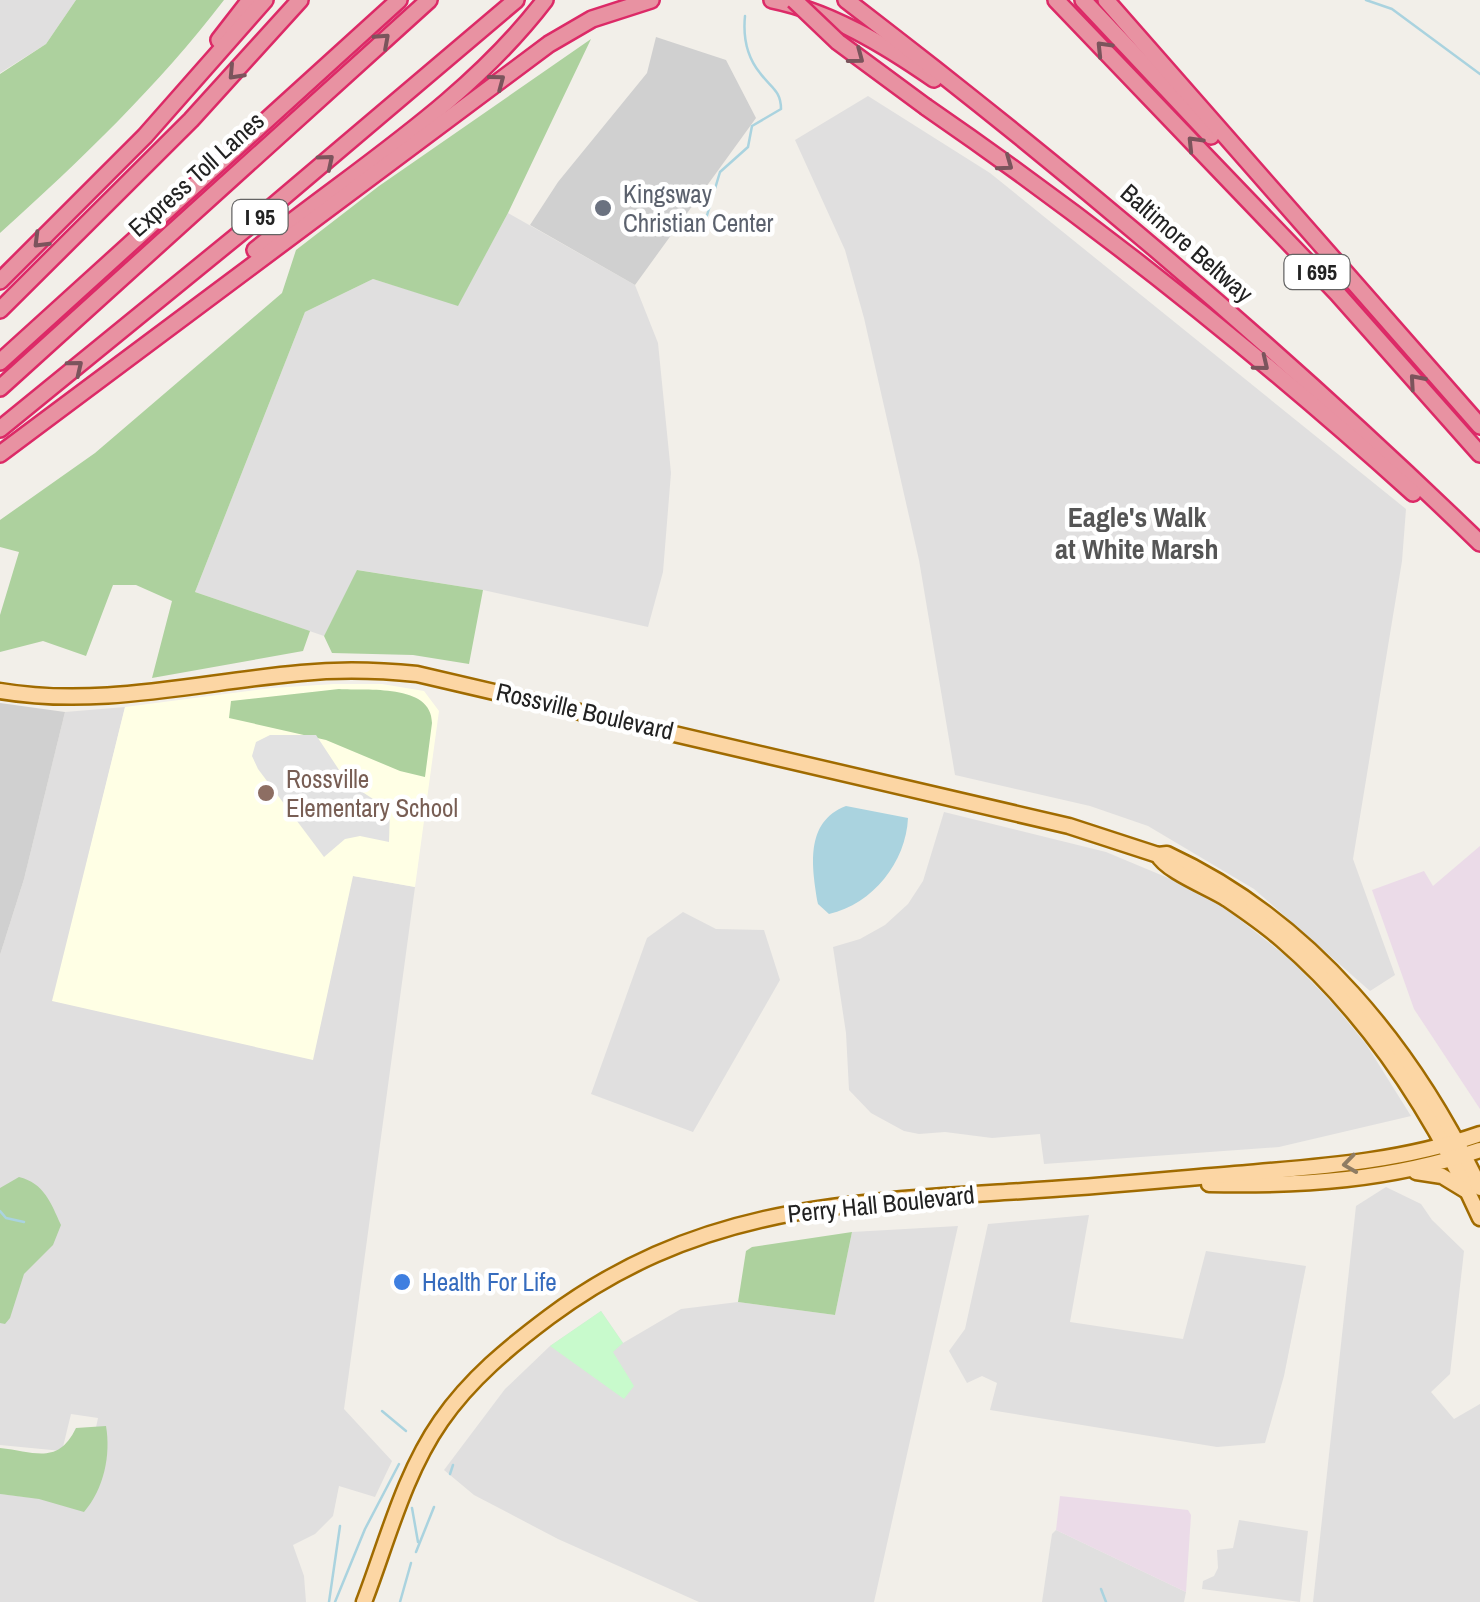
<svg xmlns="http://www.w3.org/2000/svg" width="1480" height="1602" font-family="'Archivo Narrow',sans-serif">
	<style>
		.residential { fill: #e0dfdf }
		.industrial { fill: #ebdbe8 }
		.education { fill: #ffffe5 }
		.religious { fill: #d0d0d0 }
		.forest { fill: #add19e }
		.park { fill: #c8facc }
		.parking { fill: #e2e2e2 }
		.water { fill: #aad3df }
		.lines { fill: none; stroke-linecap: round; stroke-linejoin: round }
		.stream { stroke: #aad3df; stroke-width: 2.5 }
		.major-casing { stroke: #a06b00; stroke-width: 19 }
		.highway-casing { stroke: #dc2a67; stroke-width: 20 }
		.major { stroke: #fcd6a4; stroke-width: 14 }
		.highway { stroke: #e892a2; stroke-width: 15 }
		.highway-bridge-casing { stroke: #dc2a67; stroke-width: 20; stroke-linecap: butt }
		.highway-bridge { stroke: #e892a2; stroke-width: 15 }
		.oneway { stroke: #7b545c }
		.oneway2 { stroke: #8f7c63 }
		.worship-dot { fill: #6b7280; stroke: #fff; stroke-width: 4 }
		.education-dot { fill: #8d6e63; stroke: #fff; stroke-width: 4 }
		.shop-dot { fill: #3f7fe0; stroke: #fff; stroke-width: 4 }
		.labels { text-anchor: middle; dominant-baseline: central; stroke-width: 9; stroke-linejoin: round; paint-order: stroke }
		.shield { fill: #fff; stroke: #646464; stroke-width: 2.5 }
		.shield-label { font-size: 22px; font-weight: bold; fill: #222 }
		.street-label { font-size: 25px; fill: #222; stroke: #fff }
		.worship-label { font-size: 25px; fill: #5b616d; stroke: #fff; text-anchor: start }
		.education-label { font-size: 25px; fill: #785e54; stroke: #fff; text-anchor: start }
		.shop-label { font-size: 25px; fill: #366cbe; stroke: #fff; text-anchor: start }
		.neighbourhood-label { font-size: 28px; font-weight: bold; fill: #555; stroke: #fff }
	</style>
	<rect width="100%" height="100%" fill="#f2efe9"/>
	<g class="residential">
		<path d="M0,0H76L46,44L0,73Z"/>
		<path d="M868,96L990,173L1406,509L1402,561L1353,859L1395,975L1370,991L1254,889L1148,826L1090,806L955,775L919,560L864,318L845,250L795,140Z"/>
		<path d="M508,213L635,285L658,343L671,473L663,572L648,627L483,590L358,570L324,636L195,592L305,312L373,279L458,305Z"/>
		<path d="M125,707L53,1001L353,876L415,887L344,1409L392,1461L375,1497L339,1486L333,1516L315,1534L293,1545L304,1576L306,1602H0V1494L80,1503L98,1418L71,1414L62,1451L0,1445V955L24,879L65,712Z"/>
		<path d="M944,812L1106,852L1185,885L1225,908L1291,960L1334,1005L1366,1044L1411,1116L1279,1147L1044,1164L1040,1134L992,1138L945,1132L919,1134L904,1131L871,1113L849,1090L846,1033L833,947L860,939L885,925L908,904L923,881Z"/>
		<path d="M683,912L716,929L764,930L780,980L693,1132L591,1094L647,938Z"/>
		<path d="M1386,1187L1421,1204L1432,1220L1464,1251L1450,1374L1431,1392L1454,1419L1480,1404V1602H1313L1356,1206Z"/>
		<path d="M1089,1215L1070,1322L1183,1339L1206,1251L1306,1266L1284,1376L1265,1443L1217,1447L990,1410L997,1383L982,1376L967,1383L949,1351L965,1329L988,1224Z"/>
		<path d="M958,1226L874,1602H699L558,1539L474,1495L444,1470L505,1389L550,1346L601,1311L623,1343L681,1309L738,1302L835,1315L852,1232Z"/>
		<path d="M1239,1520L1308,1531L1300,1602L1202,1589L1203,1581L1214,1576L1218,1568L1217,1550L1233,1548Z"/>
		<path d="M1056,1530L1186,1592L1184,1602H1042L1052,1534Z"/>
	</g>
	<g class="industrial">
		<path d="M1480,846V1109L1414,1009L1372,890L1424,871L1433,886Z"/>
		<path d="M1060,1496L1188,1510L1191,1515L1186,1592L1056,1530Z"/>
	</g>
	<path class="education" d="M334,684H382L424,691L439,711L415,887L353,876L313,1060L52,1001L125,707L272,688Z"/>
	<g class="religious">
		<path d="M656,37L726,60L756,118L635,285L530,225L558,182L647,73Z"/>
		<path d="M0,703L65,712L24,879L0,955Z"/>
	</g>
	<g class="forest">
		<path d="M76,0H224C159,85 80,161 0,233V74L46,44Z"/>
		<path d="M591,39L508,213L458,306L373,279L305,312L195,592L310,631L303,651L152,678L172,601L136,585H113L86,656L43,641L0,652V615L19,552L0,547V520L95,453L282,293L296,250L379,186Z"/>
		<path d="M357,570L483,590L469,664L413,655L332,653L324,636Z"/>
		<path d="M339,689C366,691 432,683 432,723L425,777L400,771L326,740L229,718L231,701Z"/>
		<path d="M19,1177C44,1183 51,1203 61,1225L53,1245L24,1274L10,1318L5,1324L0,1323V1188Z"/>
		<path d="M852,1232L835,1315L738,1302L746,1251L752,1247Z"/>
		<path d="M106,1426C111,1455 104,1489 84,1512L39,1499L0,1494V1448C36,1452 58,1465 76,1428Z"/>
	</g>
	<path class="park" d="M601,1311L623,1343L613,1352L634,1386L624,1399L550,1346Z"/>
	<path class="parking" d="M270,735H316L347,782L390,810L389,842L360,836L345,839L324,857L258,769L252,756L256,742Z"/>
	<path class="water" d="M846,806L908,818C906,862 873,904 829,914L818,904C812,868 804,822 846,806Z"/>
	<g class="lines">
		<g class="stream">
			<path d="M1366,0L1392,9L1480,74"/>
			<path d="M705,222L720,172L748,147L752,126L781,109C781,90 770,87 760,73C747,57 743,36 745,16"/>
			<path d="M0,1211L6,1218L24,1222"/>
			<path d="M382,1411L406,1431"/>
			<path d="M450,1474L453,1465"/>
			<path d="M412,1508L418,1542"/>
			<path d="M416,1552L434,1507"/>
			<path d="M1101,1589L1106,1602"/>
			<path d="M329,1602L340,1526"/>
			<path d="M335,1602L365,1529L399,1464"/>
			<path d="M400,1602L411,1563"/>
		</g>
		<g class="major-casing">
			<g id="major">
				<path d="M0,691C101,708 200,682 301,673C340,669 378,670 417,674L1069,826L1158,855L1167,854C1310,920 1414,1048 1480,1188"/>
				<path d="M1158,855C1166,871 1210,888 1227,899C1246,912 1265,925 1282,940C1369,1015 1433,1114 1480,1218"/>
				<path d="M1416,1172L1442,1176L1465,1190"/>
				<path d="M1209,1184C1303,1186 1391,1180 1480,1150"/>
				<path d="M364,1602C387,1542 404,1474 441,1421C470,1379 509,1347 549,1317C698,1206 847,1202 1023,1191C1094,1187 1164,1180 1235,1174C1318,1167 1400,1162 1480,1134"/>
			</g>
		</g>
		<g class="highway-casing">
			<g id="highway">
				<path d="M772,0C831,12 885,45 934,79"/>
				<path d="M846,0C1067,169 1280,349 1480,543"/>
				<path d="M1056,0L1337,293L1480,454"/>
				<path d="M1083,0L1211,136"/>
				<path d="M1106,0L1480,426"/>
				<path d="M219,40L250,0"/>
				<path d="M926,107C1096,224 1260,355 1413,493"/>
				<path d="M255,250C355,170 467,102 545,0"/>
				<path d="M0,281L145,136L265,0"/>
				<path d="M0,310L191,120L300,0"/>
				<path d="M0,362L399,0"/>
				<path d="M0,388L429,0"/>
				<path d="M0,429L260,217L516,0"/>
				<path d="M0,454L549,44L592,19L651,0"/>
			</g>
		</g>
		<use href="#major" class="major"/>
		<use href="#highway" class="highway"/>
		<g class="highway-bridge-casing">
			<path id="highway-bridge" d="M794,0L838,42L926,107"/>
		</g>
		<use href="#highway-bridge" class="highway-bridge"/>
	</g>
	<defs><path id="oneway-chevron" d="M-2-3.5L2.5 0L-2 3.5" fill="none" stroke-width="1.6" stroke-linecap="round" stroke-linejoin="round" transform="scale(2.5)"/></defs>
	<g class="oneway">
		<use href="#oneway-chevron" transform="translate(383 40) rotate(-42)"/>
		<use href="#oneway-chevron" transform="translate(1103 48) rotate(-134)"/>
		<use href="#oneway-chevron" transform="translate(857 57) rotate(37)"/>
		<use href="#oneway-chevron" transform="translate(235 73) rotate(133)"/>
		<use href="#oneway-chevron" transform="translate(498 81) rotate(-37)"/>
		<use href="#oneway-chevron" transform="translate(1194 143) rotate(-134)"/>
		<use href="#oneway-chevron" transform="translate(327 161) rotate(-40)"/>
		<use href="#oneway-chevron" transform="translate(1006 164) rotate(36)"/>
		<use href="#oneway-chevron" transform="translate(40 241) rotate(135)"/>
		<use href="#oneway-chevron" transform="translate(1262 364) rotate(39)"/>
		<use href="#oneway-chevron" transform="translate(76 367) rotate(-39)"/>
		<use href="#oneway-chevron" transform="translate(1416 381) rotate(-131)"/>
	</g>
	<use class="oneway2" href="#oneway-chevron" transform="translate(1350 1164) rotate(172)"/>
	<circle class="worship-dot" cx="603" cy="208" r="10"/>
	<circle class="education-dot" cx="266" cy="793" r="10"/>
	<circle class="shop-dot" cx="402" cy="1282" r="10"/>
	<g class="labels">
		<g class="shield">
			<rect x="232.5" y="200" width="55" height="34" rx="8"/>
			<rect x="1284.5" y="255" width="65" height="34" rx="8"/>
		</g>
		<g class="shield-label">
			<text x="260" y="217">I 95</text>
			<text x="1317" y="272">I 695</text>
		</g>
		<g class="street-label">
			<text transform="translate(196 174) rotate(-42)">Express Toll Lanes</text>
			<text transform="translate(1187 243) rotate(41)">Baltimore Beltway</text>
			<text transform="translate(585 711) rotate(13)">Rossville Boulevard</text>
			<text transform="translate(881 1204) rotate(-6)">Perry Hall Boulevard</text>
		</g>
		<g class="worship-label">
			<text x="623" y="194">Kingsway<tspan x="623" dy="29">Christian Center</tspan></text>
		</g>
		<g class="education-label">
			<text x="286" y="779">Rossville<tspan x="286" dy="29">Elementary School</tspan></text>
		</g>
		<g class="shop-label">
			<text x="422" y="1282">Health For Life</text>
		</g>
		<g class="neighbourhood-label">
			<text x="1137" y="517">Eagle's Walk<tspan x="1137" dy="32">at White Marsh</tspan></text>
		</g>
	</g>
</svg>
